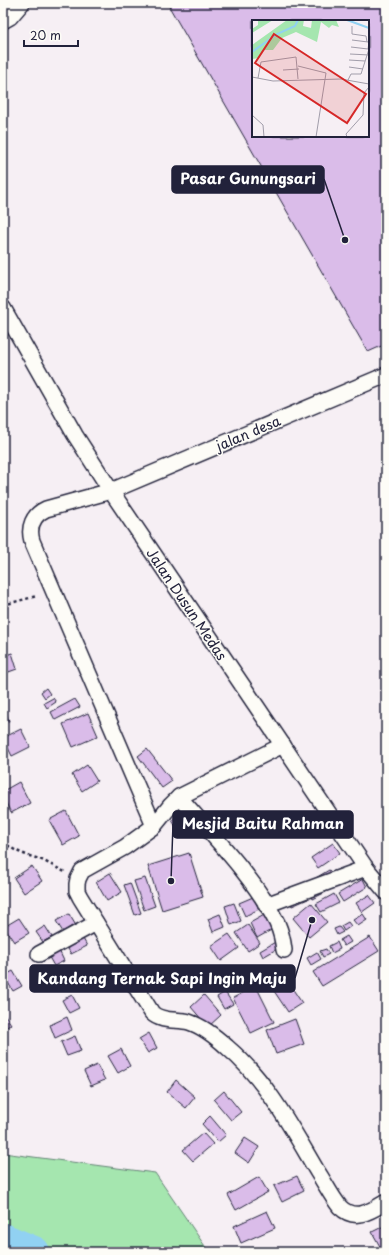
<svg xmlns="http://www.w3.org/2000/svg" width="389" height="1255" font-family="'Playpen Sans',sans-serif">
	<style>
		.green { fill: #a5e6af; stroke: #648475 }
		.lines { fill: none; stroke-linecap: round; stroke-linejoin: round }
		.river { stroke: #91d1f2; stroke-width: 32 }
		.building { fill: #dabce9; stroke: #22223b; fill-rule: evenodd }
		.minor-casing { stroke: #22223b; stroke-width: 18 }
		.path { stroke: #22223b; stroke-width: 2.5; stroke-dasharray: 3 3; stroke-linecap: butt }
		.minor { stroke: #fdfcf7; stroke-width: 15 }
		.labels { text-anchor: middle; dominant-baseline: central; stroke-width: 3; stroke-linejoin: round; paint-order: stroke }
		.street-label { font-size: 14px; fill: #22223b; stroke: #fdfcf7 }
		.inset-river { fill: none; stroke: #91d1f2; stroke-width: 2 }
		.inset-road { fill: none; stroke: #a19daa; stroke-width: 1 }
		.view { fill: #d62828; fill-opacity: 0.15; stroke: #d62828; stroke-width: 2 }
		.inset-edge { fill: none; stroke: #22223b; stroke-width: 2 }
		.leader { fill: none; stroke: #22223b; stroke-width: 1.5 }
		.callout-dot { fill: #22223b; stroke: #fdfcf7; stroke-width: 1.5 }
		.callout { fill: #22223b; stroke: #22223b; stroke-width: 1.5 }
		.callout-label { font-size: 15px; text-anchor: middle; font-weight: bold; fill: #fff }
	</style>
	<rect width="100%" height="100%" fill="#f6eff4"/>
	<filter id="ink" filterUnits="userSpaceOnUse"><feTurbulence type="fractalNoise" baseFrequency=".025" numOctaves="2"/><feDisplacementMap in="SourceGraphic" scale="8" xChannelSelector="R" yChannelSelector="G"/><feConvolveMatrix kernelMatrix="1 2 1 2 8 2 1 2 1" color-interpolation-filters="sRGB"/></filter>
	<g filter="url(#ink)">
		<path class="green" d="M3,1153L155,1173L209,1252H3Z"/>
		<g class="lines">
			<path class="river" d="M3,1239L34,1252"/>
		</g>
		<g class="building">
			<path d="M167,3H386V344L368,352ZM253,21H368V136H253Z"/>
			<path d="M12,653L17,669L3,674V656Z"/>
			<path d="M46,688L50,694L45,698L41,692Z"/>
			<path d="M53,698L56,702L47,708L44,703Z"/>
			<path d="M75,699L80,707L55,720L51,712Z"/>
			<path d="M3,706L9,721L3,723Z"/>
			<path d="M88,713L98,736L73,747L63,724Z"/>
			<path d="M21,729L30,747L12,756L3,738Z"/>
			<path d="M147,749L172,781L162,788L138,756Z"/>
			<path d="M87,765L97,781L82,791L72,775Z"/>
			<path d="M19,782L30,803L11,813L3,797V791Z"/>
			<path d="M66,811L79,836L63,845L49,820Z"/>
			<path d="M182,814L190,828L180,834L172,820Z"/>
			<path d="M333,843L340,853L318,868L311,858Z"/>
			<path d="M189,853L203,897L162,910L148,866Z"/>
			<path d="M32,866L42,881L24,893L14,878Z"/>
			<path d="M329,870L332,874L309,882Z"/>
			<path d="M110,873L122,892L107,901L96,882Z"/>
			<path d="M145,878L155,906L144,910L134,881Z"/>
			<path d="M363,879L367,887L343,902L338,894Z"/>
			<path d="M130,883L141,913L135,915L124,885Z"/>
			<path d="M323,887L326,892L312,899L310,894Z"/>
			<path d="M304,889L308,899L292,906L287,897Z"/>
			<path d="M334,894L339,903L321,912L316,904Z"/>
			<path d="M369,895L375,903L362,912L356,903Z"/>
			<path d="M253,897L259,909L245,916L239,903Z"/>
			<path d="M234,903L241,921L231,925L225,906Z"/>
			<path d="M311,903L327,922L309,937L293,918Z"/>
			<path d="M69,914L75,924L63,932L56,921Z"/>
			<path d="M220,914L225,927L213,932L208,919Z"/>
			<path d="M266,914L273,929L257,938L250,923Z"/>
			<path d="M363,914L367,920L358,926L353,920Z"/>
			<path d="M19,918L29,933L14,942L4,927Z"/>
			<path d="M348,922L351,926L344,931L341,926Z"/>
			<path d="M248,925L260,943L248,951L236,933Z"/>
			<path d="M45,926L52,937L43,942L36,932Z"/>
			<path d="M339,927L343,932L337,935L334,929Z"/>
			<path d="M229,934L239,948L221,961L211,946Z"/>
			<path d="M81,935L87,946L71,954L65,944Z"/>
			<path d="M347,936L351,942L344,946L340,940Z"/>
			<path d="M370,937L379,951L322,986L313,972Z"/>
			<path d="M277,941L280,947L263,957L260,951Z"/>
			<path d="M337,942L340,949L332,953L329,946Z"/>
			<path d="M57,946L64,961L54,966L46,952Z"/>
			<path d="M326,949L329,954L323,957L320,951Z"/>
			<path d="M317,952L321,959L311,965L307,958Z"/>
			<path d="M13,971L22,986L13,991L4,976Z"/>
			<path d="M288,982L302,1003L288,1012L274,991Z"/>
			<path d="M256,986L274,1022L251,1033L233,998Z"/>
			<path d="M225,992L233,1004L224,1009L217,997Z"/>
			<path d="M72,995L79,1008L69,1013L62,1000Z"/>
			<path d="M204,995L221,1015L208,1027L191,1007Z"/>
			<path d="M3,1012L11,1024L3,1030Z"/>
			<path d="M67,1017L72,1030L55,1038L50,1025Z"/>
			<path d="M295,1019L304,1044L276,1054L267,1030Z"/>
			<path d="M149,1033L157,1048L148,1053L139,1039Z"/>
			<path d="M75,1036L81,1051L67,1056L61,1042Z"/>
			<path d="M121,1049L130,1066L118,1073L108,1056Z"/>
			<path d="M97,1065L105,1080L91,1086L84,1071Z"/>
			<path d="M176,1080L195,1097L186,1108L167,1092Z"/>
			<path d="M224,1091L241,1112L231,1120L214,1100Z"/>
			<path d="M210,1116L226,1135L218,1142L202,1124Z"/>
			<path d="M203,1133L213,1144L193,1161L183,1150Z"/>
			<path d="M245,1138L259,1147L249,1163L235,1153Z"/>
			<path d="M297,1176L304,1191L282,1202L274,1186Z"/>
			<path d="M259,1177L268,1192L236,1210L228,1195Z"/>
			<path d="M267,1211L275,1228L241,1243L234,1226Z"/>
			<path d="M386,1225V1247L382,1250L372,1232Z"/>
		</g>
		<g class="lines">
			<g class="minor-casing">
				<g id="minor">
					<path d="M3,21L10,17L22,3"/>
					<path d="M3,308L75,435L111,491L332,818L366,868L386,892"/>
					<path d="M283,745L179,797L171,805L154,826L125,847L82,871L78,879L77,884V891L80,897L152,1013C161,1022 177,1019 189,1022C204,1027 216,1037 227,1047C267,1081 291,1127 317,1171C325,1183 331,1196 340,1207C355,1222 371,1211 386,1202"/>
					<path d="M179,797C212,835 255,878 277,923C281,932 283,941 284,950"/>
					<path d="M154,826L32,541C28,527 33,515 46,509L111,491L386,375"/>
					<path d="M266,905L366,868"/>
					<path d="M39,954L96,923"/>
				</g>
			</g>
			<g class="path">
				<path d="M3,605L37,596"/>
				<path d="M3,841C13,851 23,854 36,858C46,861 56,868 65,872"/>
			</g>
			<use href="#minor" class="minor"/>
		</g>
	</g>
	<g class="labels">
		<g class="street-label">
			<text transform="translate(248 433) rotate(-23)">jalan desa</text>
			<text transform="translate(187 604) rotate(56)">Jalan Dusun Medas</text>
		</g>
	</g>
	<g transform="translate(252 20)">
		<rect width="117" height="117" fill="#f6eff4"/>
		<path d="M6,0H21L0,13V9L6,5ZM35,0H52L51,6L59,8L60,0H84L87,7L80,5L77,8L69,2L65,22L44,12L30,18L21,30H11L7,38L0,39V25Z" fill="#a5e6af"/>
		<path class="inset-river" d="M95,0L117,8M0,32L25,14L43,6L46,0"/>
		<path class="inset-road" d="M100,6V14L114,16L115,22M100,20L116,22M99,27L116,29L117,22M98,34L117,35M97,40L113,41M46,46L74,53L64,117M97,47L111,49M31,50L47,49M0,57L21,61L89,59L117,64M6,58L9,42L44,37L46,59M96,60L99,54H109L117,29M0,95L11,105L12,117M95,117L94,114L111,95L112,73L117,67"/>
		<path class="view" d="M22,14L114,74L95,103L3,43Z"/>
		<rect width="117" height="117" class="inset-edge"/>
	</g>
	<path class="leader" d="M345 240L324 179M171 881L173 824M312 920L295 978"/>
	<g class="callout-dot">
		<circle cx="345" cy="240" r="4"/>
		<circle cx="171" cy="881" r="4"/>
		<circle cx="312" cy="920" r="4"/>
	</g>
	<g class="callout">
		<rect x="172" y="166" width="152" height="27" rx="4"/>
		<rect x="173" y="811" width="180" height="27" rx="4"/>
		<rect x="30" y="965" width="265" height="27" rx="4"/>
	</g>
	<g class="callout-label">
		<text x="248" y="184">Pasar Gunungsari</text>
		<text x="263" y="829">Mesjid Baitu Rahman</text>
		<text x="162" y="984">Kandang Ternak Sapi Ingin Maju</text>
	</g>
	<rect width="389" height="1255" fill="none" stroke="#fdfcf7" stroke-width="16"/>
	<rect x="8" y="8" width="373" height="1239" fill="none" stroke="#22223b" stroke-width="1.5" filter="url(#ink)"/>
	<path d="M24 40v6h54v-6" fill="none" stroke="#22223b" stroke-width="2"/>
	<text x="30" y="40" font-size="12" fill="#22223b" stroke="#fdfcf7" stroke-width="3" paint-order="stroke">20 m</text>
</svg>
